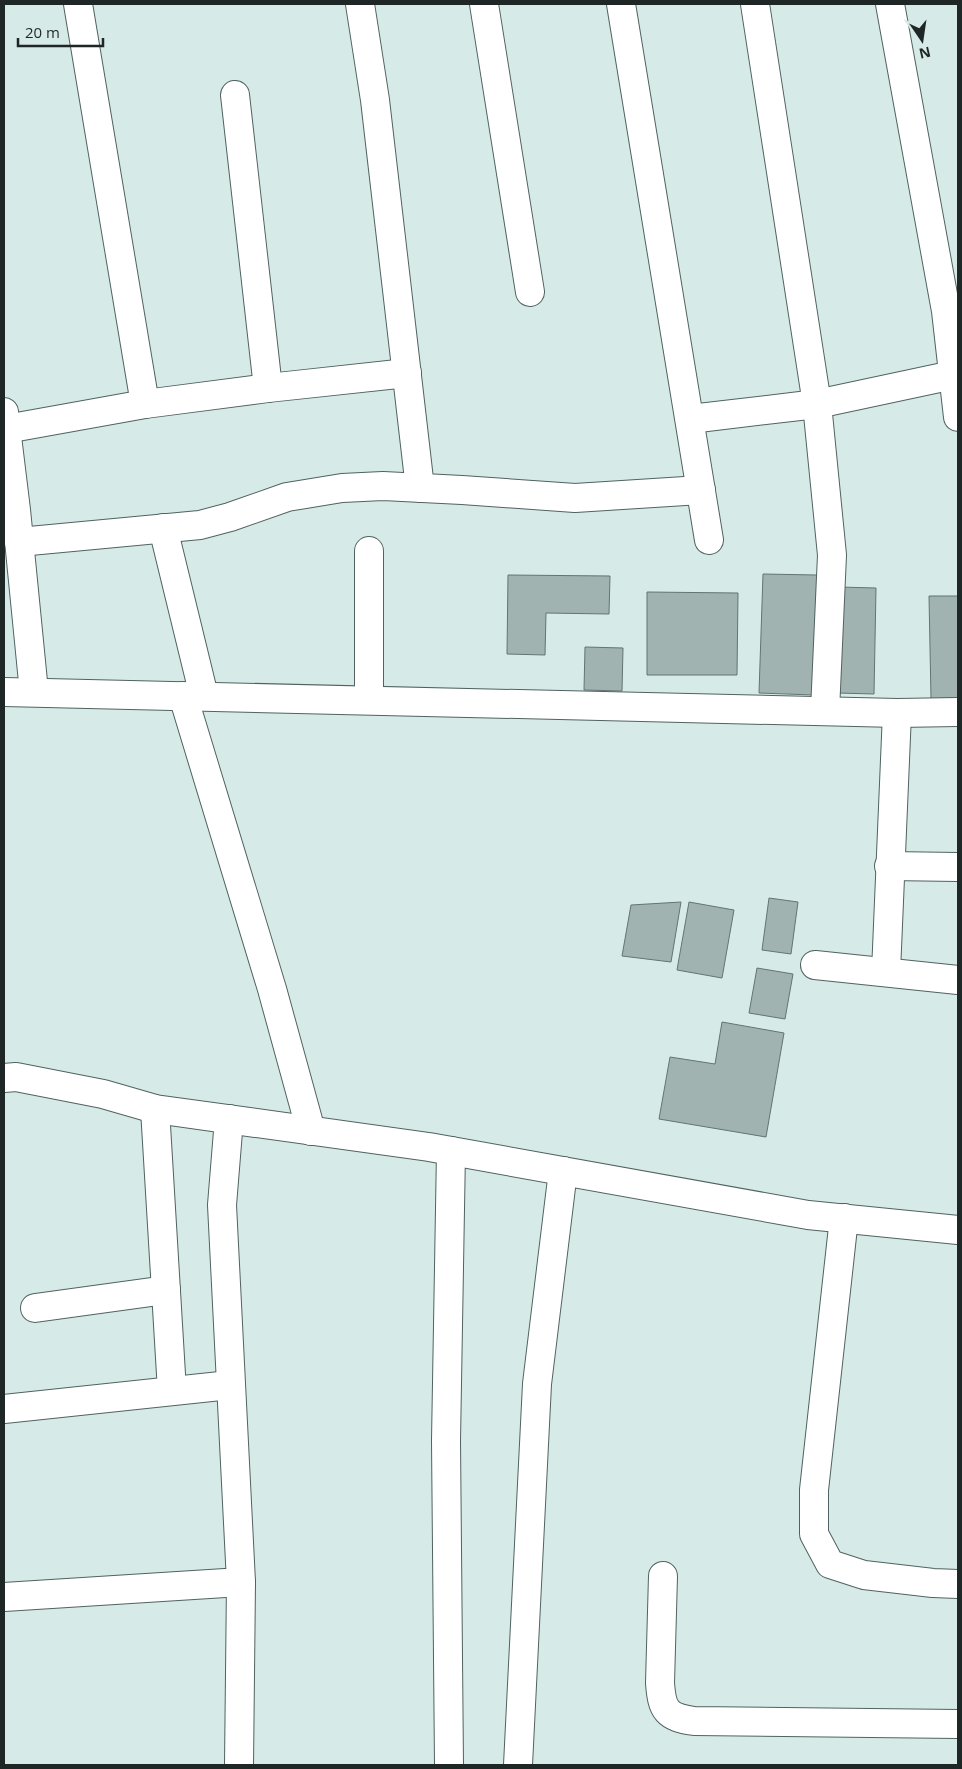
<svg xmlns="http://www.w3.org/2000/svg" width="962" height="1769" font-family="'Open Sans',sans-serif">
	<style>
		.building { fill: #a1b3b1; stroke: #637472 }
		.lines { fill: none; stroke-linecap: round; stroke-linejoin: round }
		.minor-casing { stroke: #516260; stroke-width: 30 }
		.minor { stroke: #fff; stroke-width: 28 }
	</style>
	<rect width="100%" height="100%" fill="#d6eae7"/>
	<g class="building">
		<path d="M763,574L817,575L813,695L759,693Z"/>
		<path d="M508,575L610,576L609,614L546,613L545,655L507,654Z"/>
		<path d="M839,587L876,588L874,694L837,693Z"/>
		<path d="M647,592L738,593L737,675H647Z"/>
		<path d="M929,596H958V698L931,699Z"/>
		<path d="M585,647L623,648L622,691L584,690Z"/>
		<path d="M769,898L798,902L791,954L762,950Z"/>
		<path d="M681,902L671,962L622,956L631,905Z"/>
		<path d="M689,902L734,910L722,978L677,970Z"/>
		<path d="M757,968L793,974L785,1019L749,1013Z"/>
		<path d="M722,1022L784,1033L766,1137L659,1119L670,1057L715,1064Z"/>
	</g>
	<g class="lines">
		<g class="minor-casing">
			<g id="minor">
				<path d="M78,4L145,404"/>
				<path d="M360,4L375,100L420,488"/>
				<path d="M484,4L530,292"/>
				<path d="M621,4L709,540"/>
				<path d="M755,4L817,404L832,555L825,711"/>
				<path d="M890,4L946,311L958,417"/>
				<path d="M235,95L268,388"/>
				<path d="M4,412L16,510L34,692"/>
				<path d="M690,419L817,404L953,375"/>
				<path d="M6,429L145,404L268,388L407,373"/>
				<path d="M163,528L204,696"/>
				<path d="M19,542L200,525L230,517L287,497L342,488L383,486L462,490L575,498L701,490"/>
				<path d="M369,551V700"/>
				<path d="M4,692L897,713L958,712"/>
				<path d="M183,696L272,989L311,1131"/>
				<path d="M889,866L958,867"/>
				<path d="M815,965L958,980"/>
				<path d="M886,972L897,713"/>
				<path d="M4,1078L16,1077L103,1094L155,1109L429,1147L808,1215L958,1230"/>
				<path d="M155,1109L172,1391"/>
				<path d="M844,1218L814,1490V1534L830,1564L864,1575L933,1583L958,1584"/>
				<path d="M35,1308L166,1290"/>
				<path d="M4,1409L230,1385"/>
				<path d="M663,1576L660,1683C662,1711 667,1717 694,1721L958,1724"/>
				<path d="M4,1597L241,1582L222,1205L229,1119"/>
				<path d="M239,1765L241,1582"/>
				<path d="M449,1765L446,1441L451,1151"/>
				<path d="M518,1765L537,1384L563,1171"/>
			</g>
		</g>
		<use href="#minor" class="minor"/>
	</g>
	<rect width="962" height="1769" fill="none" stroke="#1f2726" stroke-width="10"/>
	<g transform="translate(922 40) rotate(167)" stroke="#d6eae7" stroke-width="4" paint-order="stroke">
	<path d="M0-4L9 19L0 12L-9 19Z" fill="#1f2726"/>
	<text y="-8" font-size="14" font-weight="bold" text-anchor="middle" fill="#1f2726">N</text>
	</g>
	<path d="M18 38v8h85v-8" fill="none" stroke="#1f2726" stroke-width="2.5"/>
	<text x="25" y="38" font-size="15" fill="#1f2726" stroke="#d6eae7" stroke-width="4" paint-order="stroke">20 m</text>
</svg>
